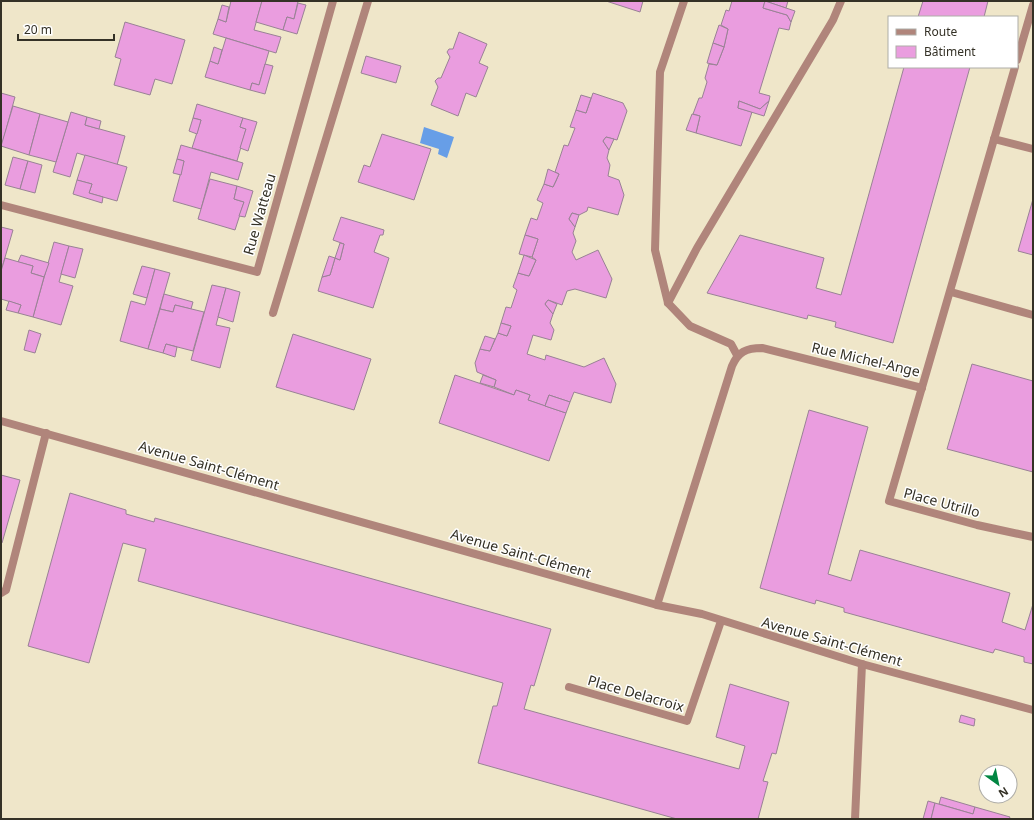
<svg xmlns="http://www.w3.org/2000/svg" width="1034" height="820" font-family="'Noto Sans',sans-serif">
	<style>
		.water { fill: #679ee7 }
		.building { fill: #ea9ddf; stroke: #998295 }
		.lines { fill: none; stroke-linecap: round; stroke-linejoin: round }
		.service { stroke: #b0857b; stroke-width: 8 }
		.minor { stroke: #b0857b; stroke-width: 8 }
		.labels { text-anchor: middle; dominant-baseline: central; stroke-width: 3; stroke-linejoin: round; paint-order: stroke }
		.street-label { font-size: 14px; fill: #343126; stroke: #fff }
	</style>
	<rect width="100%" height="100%" fill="#efe6c9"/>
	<path class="water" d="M424,127L454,137L447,158L438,154L439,149L420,143Z"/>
	<g class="building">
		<path d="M231,1H262L254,30L281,37L276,53L213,34L218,19L226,22Z"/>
		<path d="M262,1H298L294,19L287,17L283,30L256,22Z"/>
		<path d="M606,1H643L640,12Z"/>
		<path d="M732,1H788L786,8L765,1L763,8L787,15L791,22L789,30L779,28L759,93L770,96L769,101L760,109L739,101L738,108L752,112L741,146L696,133L700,116L693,114L699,98H702L707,82L705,78L709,64L717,65L724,47L728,29L721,25L726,10L729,11Z"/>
		<path d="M765,1L795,11L791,22L787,15L763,8Z"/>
		<path d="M923,1H988L984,17H918Z"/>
		<path d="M298,3L306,5L297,34L283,30L287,17L294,19Z"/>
		<path d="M222,5L229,7L226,22L218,19Z"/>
		<path d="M125,22L185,40L172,84L155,79L150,95L114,85L121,59L115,57Z"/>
		<path d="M719,25L728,29L724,47L713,43Z"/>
		<path d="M459,32L487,44L479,63L488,67L476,97L466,93L458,116L431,105L438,87L435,81L438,78H441L450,57L447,52L449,49H453Z"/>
		<path d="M226,38L269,51L259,85L252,83L250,90L205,77L210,61L218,64Z"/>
		<path d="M713,43L724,47L717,65L707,63Z"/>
		<path d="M214,47L222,50L218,64L210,61Z"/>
		<path d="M366,56L401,66L396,83L361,73Z"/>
		<path d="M265,64L273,66L265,94L250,90L252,83L259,85Z"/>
		<path d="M904,67H970L893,343L835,327L836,322L808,315L807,319L707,293L740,235L824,258L816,288L841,295Z"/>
		<path d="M1,93L15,97L1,148Z"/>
		<path d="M593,93L623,103L627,111L617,140L606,137L603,141L609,150L607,158L610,165L608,176L619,180L624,195L618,215L588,207L587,211L579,215L572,213L569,219L575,227L573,233L576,241L572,252L576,260L598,250L612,279L606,298L575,289L567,291L562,305L548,300L545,304L553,314L550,323L554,330L551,340L533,335L527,354L545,360L546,355L584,367L604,358L616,384L611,403L574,392L570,402L549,395L545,406L528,400L530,395L516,390L514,395L494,387L496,380L477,372L475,363L480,349L490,351L498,333L507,336L511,326L501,323L506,307L511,308L517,290L513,287L518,273L529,276L536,260L532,257L538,239L525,235L531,218L537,220L543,203L537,200L544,184L553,187L556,181L559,174L555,172L564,145L568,146L575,128L570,127L576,110L586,113Z"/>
		<path d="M581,95L591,98L586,113L576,110Z"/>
		<path d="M739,101L760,109L769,101L764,116L738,108Z"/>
		<path d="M197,104L243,118L240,127L246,129L237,161L192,148L201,120L193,118Z"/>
		<path d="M13,106L40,114L29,155L1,146Z"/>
		<path d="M71,112L87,117L85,125L125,136L117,165L77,153L70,177L53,172Z"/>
		<path d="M40,114L68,122L56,162L29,155Z"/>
		<path d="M692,114L700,116L696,133L686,130Z"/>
		<path d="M87,117L101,121L99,129L85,125Z"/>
		<path d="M193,118L201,120L197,134L189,131Z"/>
		<path d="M243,118L257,122L248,151L240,148L246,129L240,127Z"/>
		<path d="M382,134L431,149L414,200L358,182L364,165L370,167Z"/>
		<path d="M606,137L614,139L609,150L603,141Z"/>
		<path d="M181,145L243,163L238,180L211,172L201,209L173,201L184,161L177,159Z"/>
		<path d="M85,155L127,167L117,201L89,193L92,184L77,180Z"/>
		<path d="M13,157L28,161L20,189L5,185Z"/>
		<path d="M177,159L184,161L181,175L173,173Z"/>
		<path d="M28,161L42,165L35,193L20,189Z"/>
		<path d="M548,169L559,174L553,187L544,184Z"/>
		<path d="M210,179L237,186L234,199L244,202L235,230L198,219Z"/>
		<path d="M77,180L92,184L89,193L103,197L102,203L73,194Z"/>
		<path d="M237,186L253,191L245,217L239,216L244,202L234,199Z"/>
		<path d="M1033,199V255L1018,251Z"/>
		<path d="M572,213L579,215L575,227L569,219Z"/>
		<path d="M341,217L384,230L383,235H380L374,252L389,258L373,308L318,291L322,277L330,275L335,258L340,260L344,244L333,240Z"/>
		<path d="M1,227L13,230L1,271Z"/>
		<path d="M525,235L538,239L532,257L519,254Z"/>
		<path d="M54,242L69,246L59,282L73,286L61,325L33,317Z"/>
		<path d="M340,243L344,244L340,260L335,258Z"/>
		<path d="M69,246L83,249L75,278L61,274Z"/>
		<path d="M21,255L49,263L44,277L31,273L33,266L18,262Z"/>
		<path d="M524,255L536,260L529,276L518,273Z"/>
		<path d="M329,256L335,258L330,275L322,277Z"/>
		<path d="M5,258L33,266L31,273L44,277L33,317L18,313L21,305L1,299V271Z"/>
		<path d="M142,266L155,269L147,298L133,294Z"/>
		<path d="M155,269L170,273L148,349L120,341L131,301L145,305Z"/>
		<path d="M212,285L226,288L216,325L230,328L220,368L191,360Z"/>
		<path d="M226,288L240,292L233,322L218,317Z"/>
		<path d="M164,294L193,302L191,309L175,305L173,312L160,309Z"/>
		<path d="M548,300L557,304L553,314L545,304Z"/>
		<path d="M9,301L21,305L18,313L6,310Z"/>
		<path d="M175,305L204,312L193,351L166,344L163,353L148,349L160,309L173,312Z"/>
		<path d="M501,323L511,326L507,336L498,333Z"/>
		<path d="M29,330L41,334L35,353L24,350Z"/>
		<path d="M293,334L371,359L354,410L276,387Z"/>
		<path d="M485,336L495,339L490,351L480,349Z"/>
		<path d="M166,344L177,347L175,357L163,353Z"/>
		<path d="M972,364L1033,381V472L947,449Z"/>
		<path d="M455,375L514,395L516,390L530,395L528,400L566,413L549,461L439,423Z"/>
		<path d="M483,375L496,380L494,387L480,383Z"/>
		<path d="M549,395L570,402L566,413L545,406Z"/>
		<path d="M809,410L868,427L828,574L851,581L860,550L1010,593L1002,622L1025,630L1033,604V664L1024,662V657L995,649L993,653L844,612V608L816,600L815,604L760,588Z"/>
		<path d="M1,475L20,480L2,543H1Z"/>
		<path d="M70,493L126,510V514L154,522L155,518L551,629L534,686L531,685L524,709L739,769L745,746L716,737L730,684L789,702L776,754L772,753L763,781L768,782L758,819H677L478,763L493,706H497L503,683L138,581L146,549L123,543L89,663L28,646Z"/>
		<path d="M961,715L975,719L974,726L959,722Z"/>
		<path d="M941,797L975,807L973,814L939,804Z"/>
		<path d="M928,801L935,803L931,819H923Z"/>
		<path d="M935,803L973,814L975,807L1010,817L1009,819H931Z"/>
	</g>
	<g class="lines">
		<g class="service">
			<path d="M684,1L660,72L655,250L668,303L690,326L731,344L737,355"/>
			<path d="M668,303L697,248L833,20L841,1"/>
			<path d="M273,313L368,1"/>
			<path d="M1,593L6,590L46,433"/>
			<path d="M569,687L687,721L721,621"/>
		</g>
		<g class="minor">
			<path d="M1017,60L1033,5"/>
			<path d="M1015,67L889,501L977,525L1033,537"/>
			<path d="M994,139L1033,149"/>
			<path d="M1,205L257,272L333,1"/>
			<path d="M951,292L1033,315"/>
			<path d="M1,421L657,605L702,614L862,664L1033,710"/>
			<path d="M657,605L732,366C738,352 746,348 762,348L922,388"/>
			<path d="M855,819L862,664"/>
		</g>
	</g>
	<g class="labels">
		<g class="street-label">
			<text transform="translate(259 214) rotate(-74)">Rue Watteau</text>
			<text transform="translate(866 359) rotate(13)">Rue Michel-Ange</text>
			<text transform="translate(209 465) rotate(16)">Avenue Saint-Clément</text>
			<text transform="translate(942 502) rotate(15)">Place Utrillo</text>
			<text transform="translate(521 553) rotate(16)">Avenue Saint-Clément</text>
			<text transform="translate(832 641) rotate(16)">Avenue Saint-Clément</text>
			<text transform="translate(636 693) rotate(16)">Place Delacroix</text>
		</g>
	</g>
	<rect width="1034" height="820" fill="none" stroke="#343126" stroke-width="4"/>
	<rect x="888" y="16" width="130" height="52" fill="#ffffff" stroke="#aeada8"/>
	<rect x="896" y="29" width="20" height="6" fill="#b0857b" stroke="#aeada8"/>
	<text x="924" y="36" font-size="12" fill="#343126">Route</text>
	<rect x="896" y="46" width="20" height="12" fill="#ea9ddf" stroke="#aeada8"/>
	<text x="924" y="56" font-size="12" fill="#343126">Bâtiment</text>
	<g transform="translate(998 784) rotate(147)"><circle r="19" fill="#ffffff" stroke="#aeada8"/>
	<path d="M0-3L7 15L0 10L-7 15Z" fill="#018642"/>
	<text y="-6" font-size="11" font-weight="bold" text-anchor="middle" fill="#343126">N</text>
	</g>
	<path d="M18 34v6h96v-6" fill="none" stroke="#343126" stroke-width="2"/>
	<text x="24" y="34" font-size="12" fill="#343126" stroke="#ffffff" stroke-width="3" paint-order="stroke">20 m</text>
</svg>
